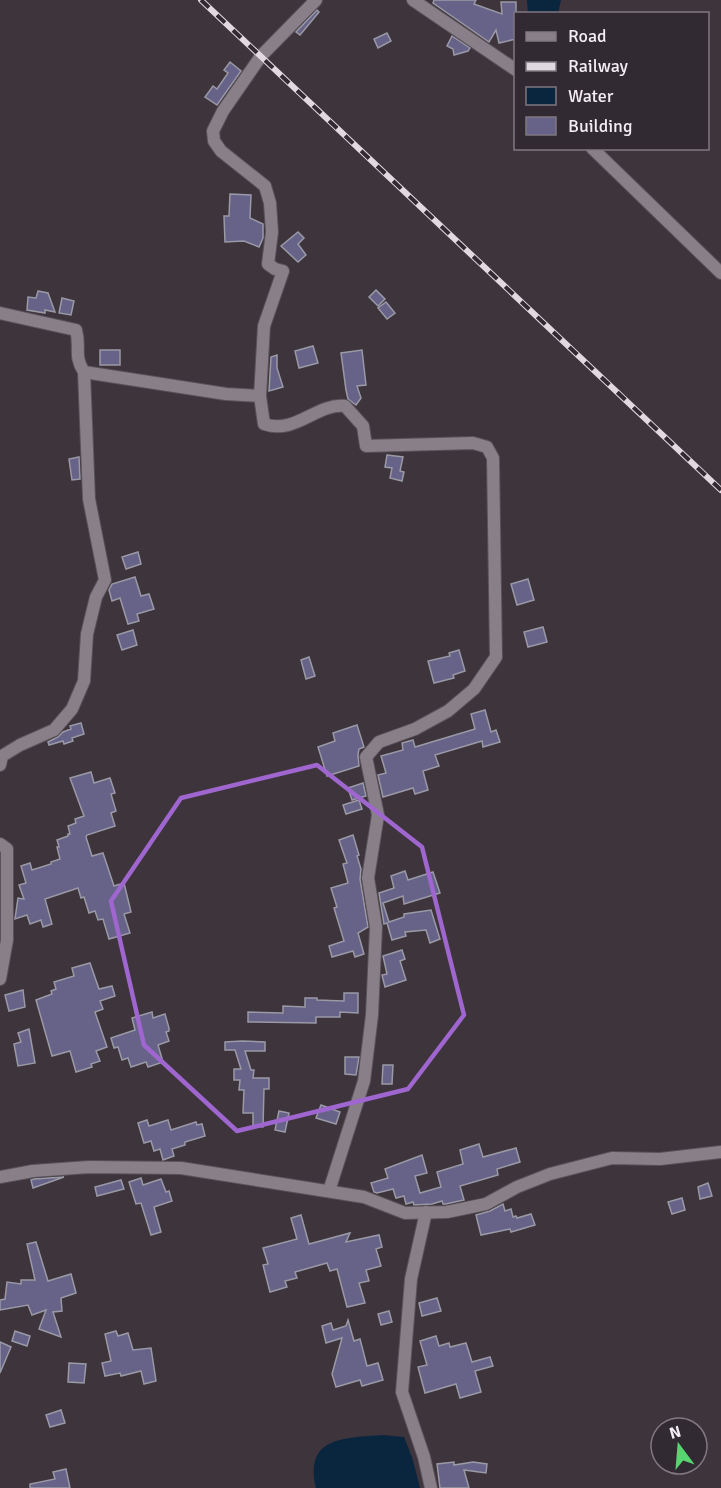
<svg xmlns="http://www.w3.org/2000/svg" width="721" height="1488" font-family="Signika,sans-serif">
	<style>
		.water { fill: #0a253e }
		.building { fill: #676287; stroke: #9a99a6; stroke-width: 1.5 }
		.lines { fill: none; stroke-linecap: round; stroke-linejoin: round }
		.minor-casing { stroke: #595259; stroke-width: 14 }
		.minor { stroke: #897f89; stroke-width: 12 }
		.rail-casing { stroke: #e0dae0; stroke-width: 6 }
		.rail { stroke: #322a32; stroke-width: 4; stroke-dasharray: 11; stroke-linecap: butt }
		.marked { fill: none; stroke: #9f66cf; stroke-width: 4.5; stroke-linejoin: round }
	</style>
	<rect width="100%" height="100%" fill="#3d343c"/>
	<g class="water">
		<path d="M527,0H561L558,13H528Z"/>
		<path d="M383,1435L404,1437L412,1457L420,1488H316C304,1436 345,1438 383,1435Z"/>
	</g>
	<g class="building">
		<path d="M434,0H476L474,4L502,14L501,2H516V39L499,43L496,30L489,42L433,3Z"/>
		<path d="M317,10L319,12L300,35L296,32Z"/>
		<path d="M387,33L391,41L378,48L374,39Z"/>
		<path d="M452,36L470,48L468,51L454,55L453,49L447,46Z"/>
		<path d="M230,62L241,71L217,105L205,97L213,86L217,89L228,73L224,70Z"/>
		<path d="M230,194L251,195L250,218L263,224V238L259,247L244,241L225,242L224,216H229Z"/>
		<path d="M298,232L304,238L298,244L306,255L298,262L281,246Z"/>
		<path d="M376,290L385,299L378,306L369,297Z"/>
		<path d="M38,291L48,293L55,312L45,310V313L27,310L28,297L36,298Z"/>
		<path d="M62,298L74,301L71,315L59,313Z"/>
		<path d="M386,302L395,313L387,319L378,308Z"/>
		<path d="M313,346L318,363L299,368L295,351Z"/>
		<rect x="100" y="350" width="20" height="15"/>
		<path d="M362,350L366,385L357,386L361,398L356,405L348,399L346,390L341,353Z"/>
		<path d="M277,355V368L283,387L269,391L271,357Z"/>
		<path d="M387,455L403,457L400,471L404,472L402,481L390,478L392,468L385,467Z"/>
		<path d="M79,457L80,479L72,480L69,459Z"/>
		<path d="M138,552L141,564L126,569L122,557Z"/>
		<path d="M135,577L141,596L149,594L154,609L137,614L139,621L128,624L120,598L112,601L109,590L112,584Z"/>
		<path d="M528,579L534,600L517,605L511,584Z"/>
		<path d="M543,627L547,642L528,647L524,632Z"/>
		<path d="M133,630L137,645L122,650L117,635Z"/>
		<path d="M459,650L465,671L453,675L454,678L434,683L428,661L450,656L449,653Z"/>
		<path d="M309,657L315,676L306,679L301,660Z"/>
		<path d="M485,710L491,732L496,730L500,742L483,747L482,741L435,755L439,766L423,771L428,790L415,794L413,788L383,797L378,775L386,773L381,756L403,750L402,743L413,740L415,747L475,729L471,714Z"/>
		<path d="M81,723L84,734L72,738L73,741L64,744L63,741L49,745L48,742L58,737L63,732L71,729L70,726Z"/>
		<path d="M357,725L364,747L359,749L358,755L359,766L327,776L318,747L335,741L333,733Z"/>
		<path d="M91,772L94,783L110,778L115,793L111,794L116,811L111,813L115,826L87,835L86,837L92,856L103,853L114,886L124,883L131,912L124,914L130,933L109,939L103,919L98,920L95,911L89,913L84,897L81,898L78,888L45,899L52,924L43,927L41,920L30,924L27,915L15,919L18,898L24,899L19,885L26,883L21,866L30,863L32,870L51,864V862L60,859L57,847H59L57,840L68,836V834H70L68,826L76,823L75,819L84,816L70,778Z"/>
		<path d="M363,783L366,796L352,800L348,788Z"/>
		<path d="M359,800L362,809L346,814L343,805Z"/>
		<path d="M353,835L359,855L357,856L361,869L360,879L368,927L358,933L364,954L355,957L353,951L332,957L329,946L344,941L334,908L337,907L331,888L348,883L343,864L347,863L339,840Z"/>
		<path d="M405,871L408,880L433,872L440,893L404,904L403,896L383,903L389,922L404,917V914L431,910L440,939L430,943L426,930L405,932L406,936L392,940L387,923L384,924L379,893L394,888L391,876Z"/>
		<path d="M402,950L405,959L400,961L406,980L385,987L382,975L387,974L383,956Z"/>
		<path d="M90,963L99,989L112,986L115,996L100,1001L103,1009L95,1012L107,1047L96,1051L100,1061L91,1064L92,1067L76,1072L70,1051L52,1056L36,1000L52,994L51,991L56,989L54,982L74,976L72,968Z"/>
		<path d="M23,990L25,1007L9,1011L5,995Z"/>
		<path d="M344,993H358V1013L340,1012V1017H316V1023L248,1022V1012L283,1013V1006L305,1007V998H317V1000L344,1001Z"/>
		<path d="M152,1012L153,1018L165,1014L169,1028V1031L166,1032L169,1041L158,1045L163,1062L148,1067L146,1062L131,1067L128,1058L122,1060L118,1047L114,1048L111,1038L135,1030L132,1018Z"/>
		<path d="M29,1029L35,1063L18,1066L14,1044L21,1042L18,1033Z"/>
		<path d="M242,1041L265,1042V1051H245L251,1070H254L253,1078H269V1089H264L263,1127L253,1126V1113H243L244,1090H239L240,1080H234V1069H241L235,1050H225V1042Z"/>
		<path d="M345,1057H359L356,1075L345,1074Z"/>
		<path d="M383,1065H393L392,1084H382Z"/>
		<path d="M321,1105L340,1112L336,1124L316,1118Z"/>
		<path d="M279,1111L289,1113L285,1132L275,1130Z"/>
		<path d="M147,1120L149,1126L168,1120L171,1130L196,1122L197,1125L202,1124L205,1136L185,1142V1145L172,1149L174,1156L163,1160L160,1149L154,1151L151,1141L144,1143L138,1123Z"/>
		<path d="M479,1144L483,1157L516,1148L520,1162L497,1169L498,1175L460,1186L464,1200L446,1204H443L442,1201L432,1204L414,1205L413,1202L406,1204L404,1196L396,1198L393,1189L377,1193L374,1192L371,1183L388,1178L385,1169L422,1155L427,1173L415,1176L420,1193L441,1187L437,1172L463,1164L460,1150Z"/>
		<path d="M64,1177L33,1188L31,1180L34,1179Z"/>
		<path d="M141,1178L143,1185L161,1179L166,1192L169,1191L172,1201L154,1207L161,1232L151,1235L141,1203L136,1204L129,1182Z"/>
		<path d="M121,1180L124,1189L97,1196L95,1187Z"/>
		<path d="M708,1183L712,1196L700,1199L698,1187Z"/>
		<path d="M682,1198L685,1210L672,1214L668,1202Z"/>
		<path d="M503,1204L505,1211L511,1209L513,1217L516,1216L517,1218L531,1214L535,1225L511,1232L510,1229L481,1235L476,1215L490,1211Z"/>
		<path d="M301,1215L309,1244L350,1233L346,1242L379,1235L382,1247L376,1249L381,1266L366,1270L369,1281L359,1283L365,1303L347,1307L337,1269L330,1271L327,1263L295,1272L297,1278L285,1281L287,1287L270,1292L263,1265L268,1264L263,1248L297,1239L291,1218Z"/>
		<path d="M36,1242L48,1281L71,1274L76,1293L61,1298L62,1311L53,1312L61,1337L39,1329L46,1310L32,1315L28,1305L0,1310V1300L5,1299L7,1282L21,1284V1280H35L27,1244Z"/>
		<path d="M437,1298L441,1311L422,1316L419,1303Z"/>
		<path d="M389,1311L392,1322L381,1325L378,1314Z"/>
		<path d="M348,1320L354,1341L360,1339L367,1366L378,1363L383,1380L362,1386L360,1380L336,1387L332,1374L342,1338L326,1343L322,1326L331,1323L333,1330L346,1326Z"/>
		<path d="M15,1331L30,1336L27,1346L12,1341Z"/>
		<path d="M116,1331L118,1336L128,1333L133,1350L151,1348L156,1381L144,1384L141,1371L121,1376L120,1373L105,1376L102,1363L111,1361L105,1334Z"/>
		<path d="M436,1336L439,1346L449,1343L450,1347L466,1343L472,1362L490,1357L493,1366L475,1371L481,1392L460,1398L456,1384L425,1393L418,1367L427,1365L420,1341Z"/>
		<path d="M0,1342L11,1347L0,1373Z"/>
		<path d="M69,1363L86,1364L84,1383L68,1382Z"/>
		<path d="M61,1410L65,1423L50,1427L46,1415Z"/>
		<path d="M454,1462V1465L473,1462L487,1464L486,1473L464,1470L469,1488H440L437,1464Z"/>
		<path d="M66,1469L70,1488H30V1484L55,1479L53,1472Z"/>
	</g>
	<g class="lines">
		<g class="minor-casing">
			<g id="minor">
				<path d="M413,0L516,70"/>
				<path d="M592,148L721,273"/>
				<path d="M0,313L76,330C81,348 73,355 84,372L226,394L260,396L264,424C296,435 316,403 345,406L363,426L366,446L473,443L487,447L493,458L496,657L474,689L448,711L415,729L379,742L366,757L378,815L368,878L376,927L372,1015L364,1081L329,1191"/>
				<path d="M260,396L264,326L283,271L275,269L268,264L272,232L270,203L265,186L221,151L214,141L213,131L223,111L261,56L316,0"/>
				<path d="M0,765L2,756L20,745L54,730L72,709L84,681L87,634L96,597L105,580L89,499L84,372"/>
				<path d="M0,844L7,849V940L0,979"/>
				<path d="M0,1177L33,1171L89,1167L181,1168L364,1197L405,1213L447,1212L486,1204L517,1187L550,1174L612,1158L660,1159L721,1152"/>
				<path d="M426,1212L411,1279L402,1392L424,1457L431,1488"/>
			</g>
		</g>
		<use href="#minor" class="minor"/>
		<g class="rail-casing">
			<path id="rail" d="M201,0L721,490"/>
		</g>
		<use href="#rail" class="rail"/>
	</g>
	<path class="marked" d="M317,765L422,847L464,1015L408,1089L237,1131L144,1045L111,901L181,798Z"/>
	<rect x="514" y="12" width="195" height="138" fill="#322a32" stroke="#807880" stroke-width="1.5"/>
	<rect x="526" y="32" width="30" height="9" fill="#897f89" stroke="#807880" stroke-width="1.5"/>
	<text x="568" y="42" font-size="18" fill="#f4eef4">Road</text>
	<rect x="526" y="62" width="30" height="9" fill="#e0dae0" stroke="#807880" stroke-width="1.5"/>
	<text x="568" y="72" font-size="18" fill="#f4eef4">Railway</text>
	<rect x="526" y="87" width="30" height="18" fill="#0a253e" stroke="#807880" stroke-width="1.5"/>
	<text x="568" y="102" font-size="18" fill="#f4eef4">Water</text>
	<rect x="526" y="117" width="30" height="18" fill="#676287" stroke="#807880" stroke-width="1.5"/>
	<text x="568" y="132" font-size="18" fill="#f4eef4">Building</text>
	<g transform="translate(679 1446) rotate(344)"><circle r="28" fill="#322a32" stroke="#807880" stroke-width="1.5"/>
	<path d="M0-4.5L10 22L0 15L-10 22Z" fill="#57d570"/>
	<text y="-9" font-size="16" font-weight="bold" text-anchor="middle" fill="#f4eef4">N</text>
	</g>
</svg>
